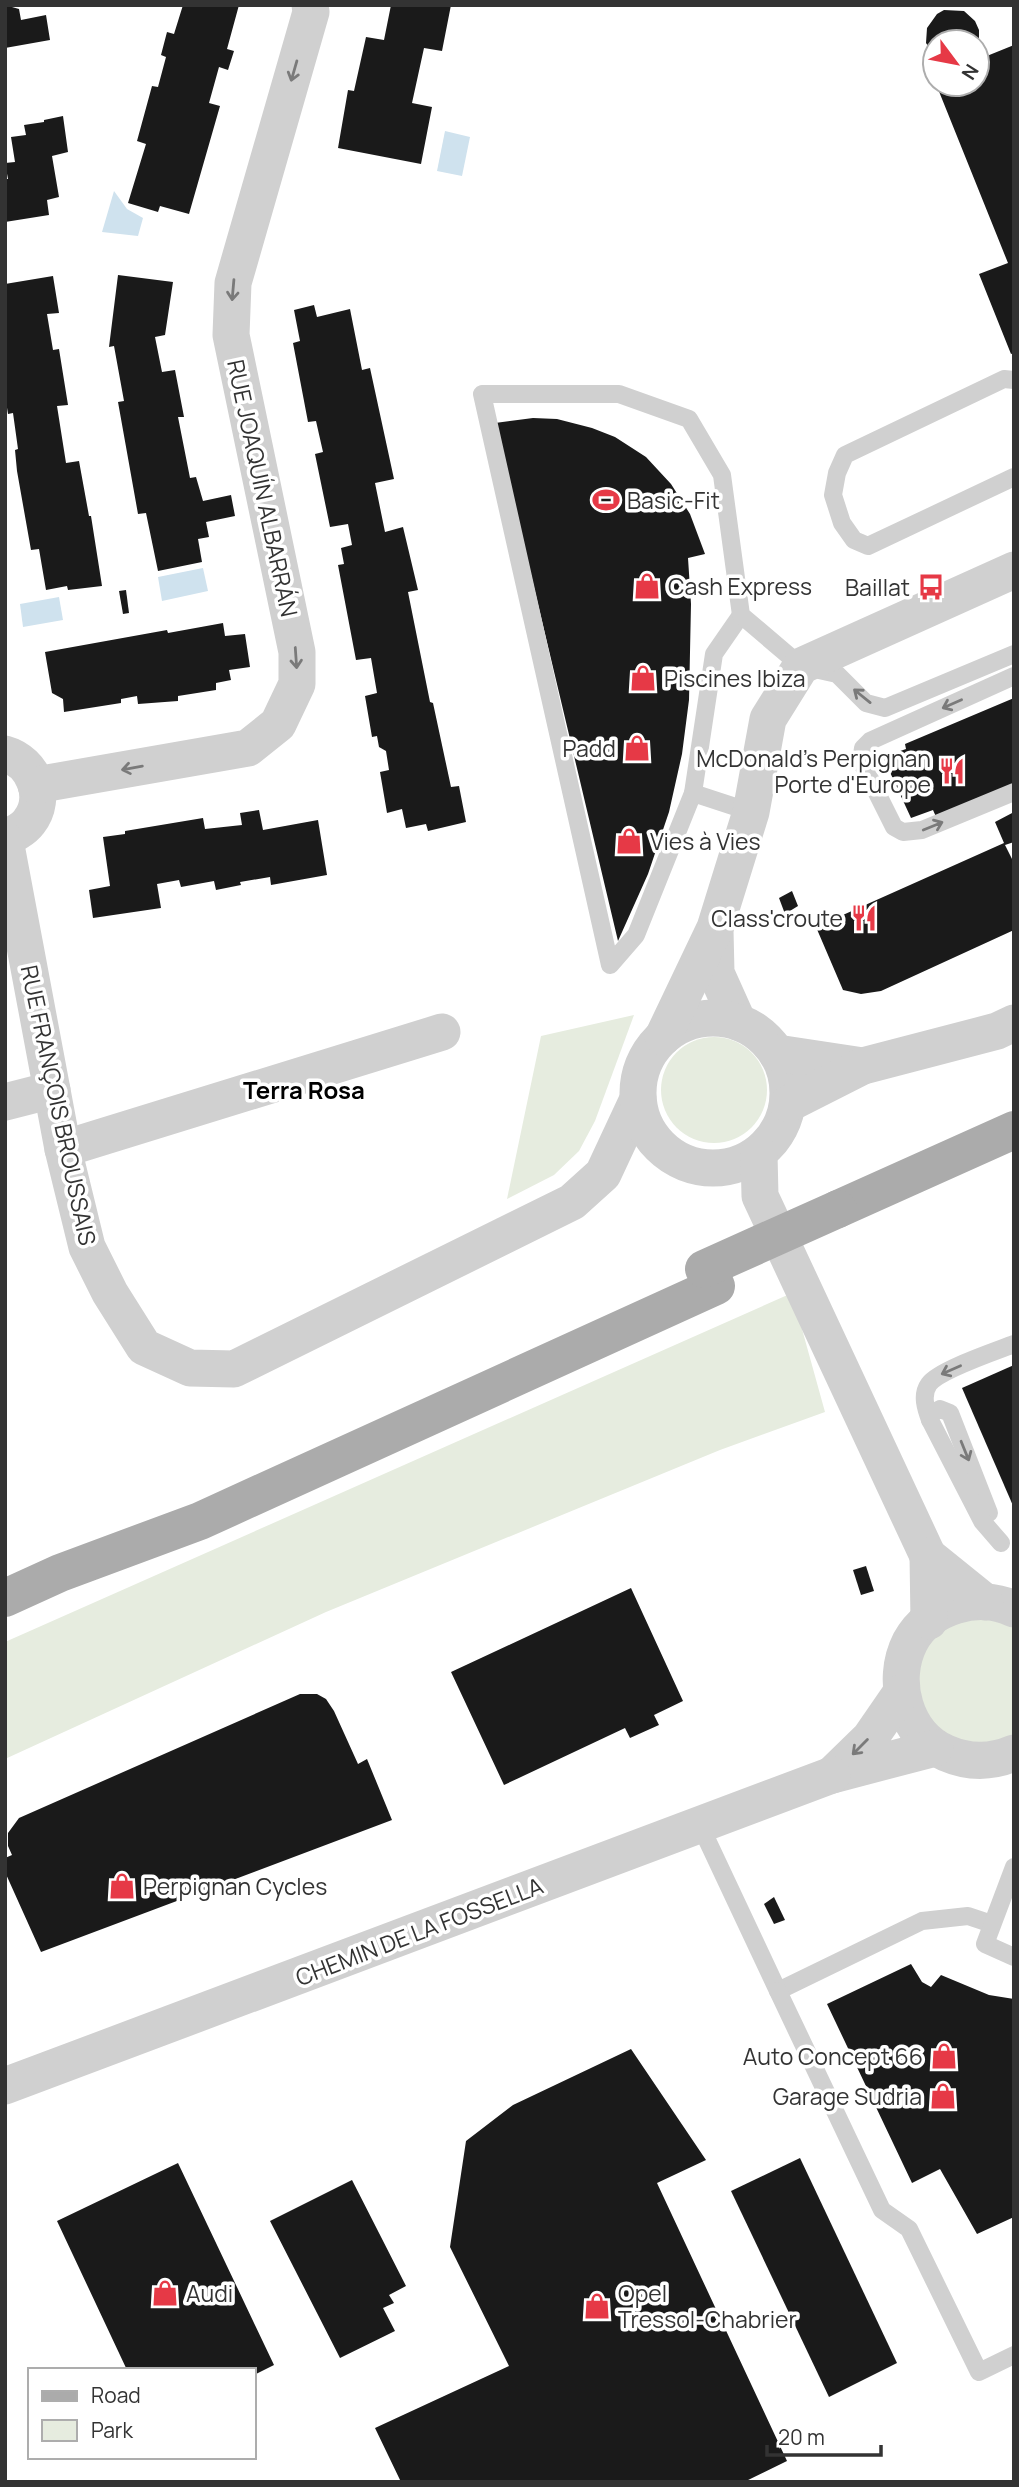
<svg xmlns="http://www.w3.org/2000/svg" width="1019" height="2487" font-family="Manrope,sans-serif">
	<style>
		.green { fill: #e6ecdf }
		.water { fill: #cfe2ee }
		.building { fill: #1a1a1a }
		.lines { fill: none; stroke-linecap: round; stroke-linejoin: round }
		.lane { stroke: #d0d0d0; stroke-width: 18 }
		.street { stroke: #d0d0d0; stroke-width: 37 }
		.primary { stroke: #ababab; stroke-width: 38 }
		.primary-bridge { stroke: #ababab; stroke-width: 38 }
		.oneway { stroke: #7a7a7a }
		.labels { text-anchor: middle; dominant-baseline: central; stroke-width: 7; stroke-linejoin: round; paint-order: stroke }
		.street-label { font-size: 23px; fill: #333; stroke: #fff }
		.poi-label { font-size: 23px; fill: #333; stroke: #fff; text-anchor: start }
		.neighbourhood-label { font-size: 24px; font-weight: bold; fill: #000; stroke: #fff }
	</style>
	<rect width="100%" height="100%" fill="#fff"/>
	<g class="green">
		<path d="M634,1015L595,1121L579,1151L554,1175L507,1199L541,1036Z"/>
		<circle cx="714" cy="1090" r="53"/>
		<path d="M792,1293L825,1412L720,1450L326,1612L5,1759V1642Z"/>
		<path d="M1014,1610V1753L935,1748L903,1666L929,1621Z"/>
	</g>
	<g class="water">
		<path d="M445,131L470,137L462,176L437,171Z"/>
		<path d="M114,191L127,209L143,218L138,236L102,232Z"/>
		<path d="M203,568L208,591L162,601L158,577Z"/>
		<path d="M59,597L63,620L23,627L20,604Z"/>
	</g>
	<g class="building">
		<path d="M5,5L19,9L21,20L46,15L50,40L5,48Z"/>
		<path d="M183,5H239L227,49L234,51L228,70L219,67L209,103L220,106L189,214L160,206L158,212L128,203L146,144L137,141L152,86L158,87L166,57L161,55L167,32L174,34Z"/>
		<path d="M391,5H451L442,51L424,48L412,103L432,107L421,164L338,148L348,90L354,91L366,37L384,40Z"/>
		<path d="M944,10L964,11L975,21L979,30V42H935V56L926,43L927,28L937,14Z"/>
		<path d="M1014,45V353L1011,354L979,274L1008,263L936,84H977V60Z"/>
		<path d="M63,116L68,152L52,156L59,197L47,200L49,215L5,222V179H8L5,163L15,162L11,137L26,135L24,125L44,122V120Z"/>
		<path d="M118,275L173,282L165,335L155,337L162,372L175,370L184,417H178L190,478L196,477L203,501L231,495L235,516L206,522L209,537L198,539L202,562L158,571L146,513L138,514L118,402L124,401L114,346L109,347Z"/>
		<path d="M53,276L59,313L47,314L53,350L59,349L68,405L57,406L66,463L79,461L89,516H91L102,586L68,590L67,586L46,590L39,549L31,550L17,471L15,450L18,449L13,413L8,414L5,395V284Z"/>
		<path d="M314,305L317,317L350,309L362,370L370,368L394,479L375,483L385,532L403,527L418,590L408,592L430,702L433,703L451,787L459,786L466,822L428,831L426,824L406,828L402,809L387,813L380,772L389,770L386,751L379,747L377,736L372,737L365,696L377,693L371,658L356,660L338,565L344,564L341,548L352,545L348,524L330,527L315,454L323,452L316,421L308,422L293,343L300,341L294,310Z"/>
		<path d="M533,418L557,419L592,428L615,437L646,457L671,484L690,514L705,554L688,558L691,604L689,700L682,754L669,812L648,874L618,941L495,423Z"/>
		<path d="M126,590L129,613L123,614L119,591Z"/>
		<path d="M223,623L225,636L245,634L250,667L229,670L231,680L216,683V690L178,696V701L138,704L137,696L121,699V703L64,712L63,699L52,693L45,652L167,630L168,633Z"/>
		<path d="M1014,698V785L937,819L933,810L911,818L883,757L906,749L905,744Z"/>
		<path d="M259,810L263,830L318,820L327,875L271,885L270,877L240,882L241,885L216,890L214,881L181,887L179,880L157,884L161,908L93,918L89,890L110,886L103,837L125,834V831L203,818L205,829L242,825L240,813Z"/>
		<path d="M1014,812V842L1005,845L1014,863V930L881,991L861,994L843,990L816,927L1004,843L995,822Z"/>
		<path d="M792,891L798,906L785,914L779,898Z"/>
		<path d="M1014,1365V1508L962,1388Z"/>
		<path d="M866,1566L874,1591L861,1595L853,1570Z"/>
		<path d="M631,1588L683,1701L654,1715L659,1725L630,1738L625,1728L504,1785L451,1672Z"/>
		<path d="M300,1694H317L326,1699L334,1711L358,1764L367,1759L392,1820L41,1952L5,1872V1858L12,1855L8,1846V1833L19,1818Z"/>
		<path d="M774,1897L785,1920L774,1924L764,1904Z"/>
		<path d="M911,1964L922,1982L931,1987L941,1975L989,1995L1014,1999V2217L977,2234L940,2169L912,2183L827,2004Z"/>
		<path d="M631,2049L706,2160L657,2183L787,2461L744,2482H401L375,2428L509,2366L450,2247L466,2141L513,2105Z"/>
		<path d="M800,2158L897,2363L829,2397L731,2191Z"/>
		<path d="M178,2163L274,2365L254,2375V2370H127L57,2221Z"/>
		<path d="M352,2180L406,2286L389,2295L394,2303L383,2308L395,2331L340,2358L270,2221Z"/>
	</g>
	<g class="lines">
		<g class="lane">
			<path d="M1014,380L1004,379L845,455L837,473L833,495L842,523L854,540L868,546L1014,477"/>
			<path d="M1014,676L870,741L863,748L861,761L894,827L903,832L922,830L1014,792"/>
			<path d="M693,793L714,654L741,615"/>
			<path d="M751,812L693,793L636,935L610,965L482,394H619L689,419L722,475L741,615L801,666L837,674L866,703L885,708L1014,654"/>
			<path d="M930,1420L931,1414L940,1409L950,1413L989,1513"/>
			<path d="M1001,1543L982,1521L930,1420C926,1409 921,1395 929,1384C939,1370 996,1351 1014,1344"/>
			<path d="M700,1825L778,1991L922,1921L968,1916L992,1924"/>
			<path d="M1014,1867L985,1944L1014,1957"/>
			<path d="M778,1991L882,2210L909,2229L979,2372L1014,2355"/>
		</g>
		<g class="street">
			<path d="M5,754C34,762 48,798 29,822C23,830 14,834 5,838"/>
			<path d="M36,785L248,748L278,724L297,684V652L231,335L233,283L311,12L310,5"/>
			<path d="M5,840L63,1149L87,1247L110,1293L144,1347L190,1368L234,1369L572,1202L603,1174L638,1099"/>
			<path d="M715,930L716,973L738,1022"/>
			<circle cx="713" cy="1093" r="75"/>
			<path d="M663,1037L715,928L751,812L768,719L801,666L1014,570"/>
			<path d="M777,1053L863,1066"/>
			<path d="M5,1102L52,1090"/>
			<path d="M788,1104L863,1066L997,1031L1014,1023"/>
			<path d="M63,1149L442,1032"/>
			<path d="M759,1154L760,1196L928,1556"/>
			<path d="M1014,1609C978,1592 929,1606 910,1642C890,1681 905,1735 946,1753C969,1763 991,1763 1014,1753"/>
			<path d="M929,1621L928,1556L985,1602"/>
			<path d="M901,1693L870,1738L832,1775L935,1748"/>
			<path d="M5,2086L832,1775"/>
		</g>
		<g class="primary">
			<path d="M838,1209L1014,1130"/>
			<path d="M5,1598L60,1573L200,1521L716,1286"/>
		</g>
		<path class="primary-bridge" d="M704,1269L838,1209"/>
	</g>
	<defs><path id="oneway-shaft" d="M-6 0H5M1.5-3L5.5 0L1.5 3" fill="none" stroke-width="1.6" stroke-linecap="round" stroke-linejoin="round" transform="scale(1.75)"/></defs>
	<g class="oneway">
		<use href="#oneway-shaft" transform="translate(294 71) rotate(106)"/>
		<use href="#oneway-shaft" transform="translate(233 290) rotate(95)"/>
		<use href="#oneway-shaft" transform="translate(296 658) rotate(86)"/>
		<use href="#oneway-shaft" transform="translate(862 696) rotate(-141)"/>
		<use href="#oneway-shaft" transform="translate(952 704) rotate(156)"/>
		<use href="#oneway-shaft" transform="translate(132 768) rotate(170)"/>
		<use href="#oneway-shaft" transform="translate(933 826) rotate(-22)"/>
		<use href="#oneway-shaft" transform="translate(951 1370) rotate(156)"/>
		<use href="#oneway-shaft" transform="translate(965 1451) rotate(68)"/>
		<use href="#oneway-shaft" transform="translate(860 1747) rotate(135)"/>
	</g>
	<defs>
		<g id="stadium-bare" transform="scale(2.1)"><path d="M0-5a6.5 5 0 1 0 0 10a6.5 5 0 1 0 0-10ZM-3.5-1.8h7v3.6h-7Z" fill="#e63946" stroke="#fff" stroke-width="2.5" paint-order="stroke"/></g>
		<g id="shop-bare" transform="scale(2.1)"><path d="M-5-2.5h2.3a2.7 3.5 0 0 1 5.4 0H5L5.5 6h-11ZM-1.5-2.5h3a1.5 2.3 0 0 0-3 0Z" fill="#e63946" stroke="#fff" stroke-width="2.5" paint-order="stroke"/></g>
		<g id="bus-bare" transform="scale(2.1)"><path d="M-5-6H5V4H4V6H2V4H-2V6H-4V4H-5ZM-3.5-4V0h7V-4ZM-3.5 1.2v1.5H-2V1.2ZM2 1.2v1.5H3.5V1.2Z" fill="#e63946" stroke="#fff" stroke-width="2.5" paint-order="stroke"/></g>
		<g id="restaurant-bare" transform="scale(2.1)"><path d="M-5-6h1v4h1v-4h1v4h1v-4h1v5L-1.5 .5V6h-2V.5L-5-1ZM5-6V6H3V1.5H1.5Q1.5-4 5-6Z" fill="#e63946" stroke="#fff" stroke-width="2.5" paint-order="stroke"/></g>
	</defs>
	<g fill-rule="evenodd">
		<use href="#stadium-bare" x="606" y="500"/>
		<use href="#shop-bare" x="647" y="586"/>
		<use href="#bus-bare" x="931" y="587"/>
		<use href="#shop-bare" x="643" y="678"/>
		<use href="#shop-bare" x="637" y="748"/>
		<use href="#restaurant-bare" x="952" y="771"/>
		<use href="#shop-bare" x="629" y="841"/>
		<use href="#restaurant-bare" x="864" y="918"/>
		<use href="#shop-bare" x="122" y="1886"/>
		<use href="#shop-bare" x="944" y="2056"/>
		<use href="#shop-bare" x="943" y="2096"/>
		<use href="#shop-bare" x="165" y="2293"/>
		<use href="#shop-bare" x="597" y="2306"/>
	</g>
	<g class="labels">
		<g class="street-label">
			<text transform="translate(263 488) rotate(78)">RUE JOAQUÍN ALBARRÁN</text>
			<text transform="translate(59 1105) rotate(78)">RUE FRANÇOIS BROUSSAIS</text>
			<text transform="translate(419 1931) rotate(-21)">CHEMIN DE LA FOSSELLA</text>
		</g>
		<g class="poi-label">
			<text x="627" y="500">Basic-Fit</text>
			<text x="668" y="586">Cash Express</text>
			<text x="910" y="587" text-anchor="end">Baillat</text>
			<text x="664" y="678">Piscines Ibiza</text>
			<text x="616" y="748" text-anchor="end">Padd</text>
			<text x="931" y="758" text-anchor="end">McDonald's Perpignan<tspan x="931" dy="26">Porte d'Europe</tspan></text>
			<text x="650" y="841">Vies à Vies</text>
			<text x="843" y="918" text-anchor="end">Class'croute</text>
			<text x="143" y="1886">Perpignan Cycles</text>
			<text x="923" y="2056" text-anchor="end">Auto Concept 66</text>
			<text x="922" y="2096" text-anchor="end">Garage Sudria</text>
			<text x="186" y="2293">Audi</text>
			<text x="618" y="2293">Opel<tspan x="618" dy="26">Tressol-Chabrier</tspan></text>
		</g>
		<g class="neighbourhood-label">
			<text x="304" y="1089">Terra Rosa</text>
		</g>
	</g>
	<rect width="1019" height="2487" fill="none" stroke="#333333" stroke-width="14"/>
	<rect x="28" y="2368" width="228" height="91" fill="#ffffff" stroke="#adadad" stroke-width="2"/>
	<rect x="42" y="2391" width="35" height="10" fill="#ababab" stroke="#adadad" stroke-width="2"/>
	<text x="91" y="2403" font-size="21" fill="#333333">Road</text>
	<rect x="42" y="2420" width="35" height="21" fill="#e6ecdf" stroke="#adadad" stroke-width="2"/>
	<text x="91" y="2438" font-size="21" fill="#333333">Park</text>
	<g transform="translate(956 63) rotate(122)"><circle r="33" fill="#ffffff" stroke="#adadad" stroke-width="2"/>
	<path d="M0-5L12 26L0 18L-12 26Z" fill="#e63946"/>
	<text y="-10" font-size="19" font-weight="bold" text-anchor="middle" fill="#333333">N</text>
	</g>
	<path d="M767 2445v10h114v-10" fill="none" stroke="#333333" stroke-width="3.5"/>
	<text x="778" y="2445" font-size="21" fill="#333333" stroke="#ffffff" stroke-width="5" paint-order="stroke">20 m</text>
</svg>
